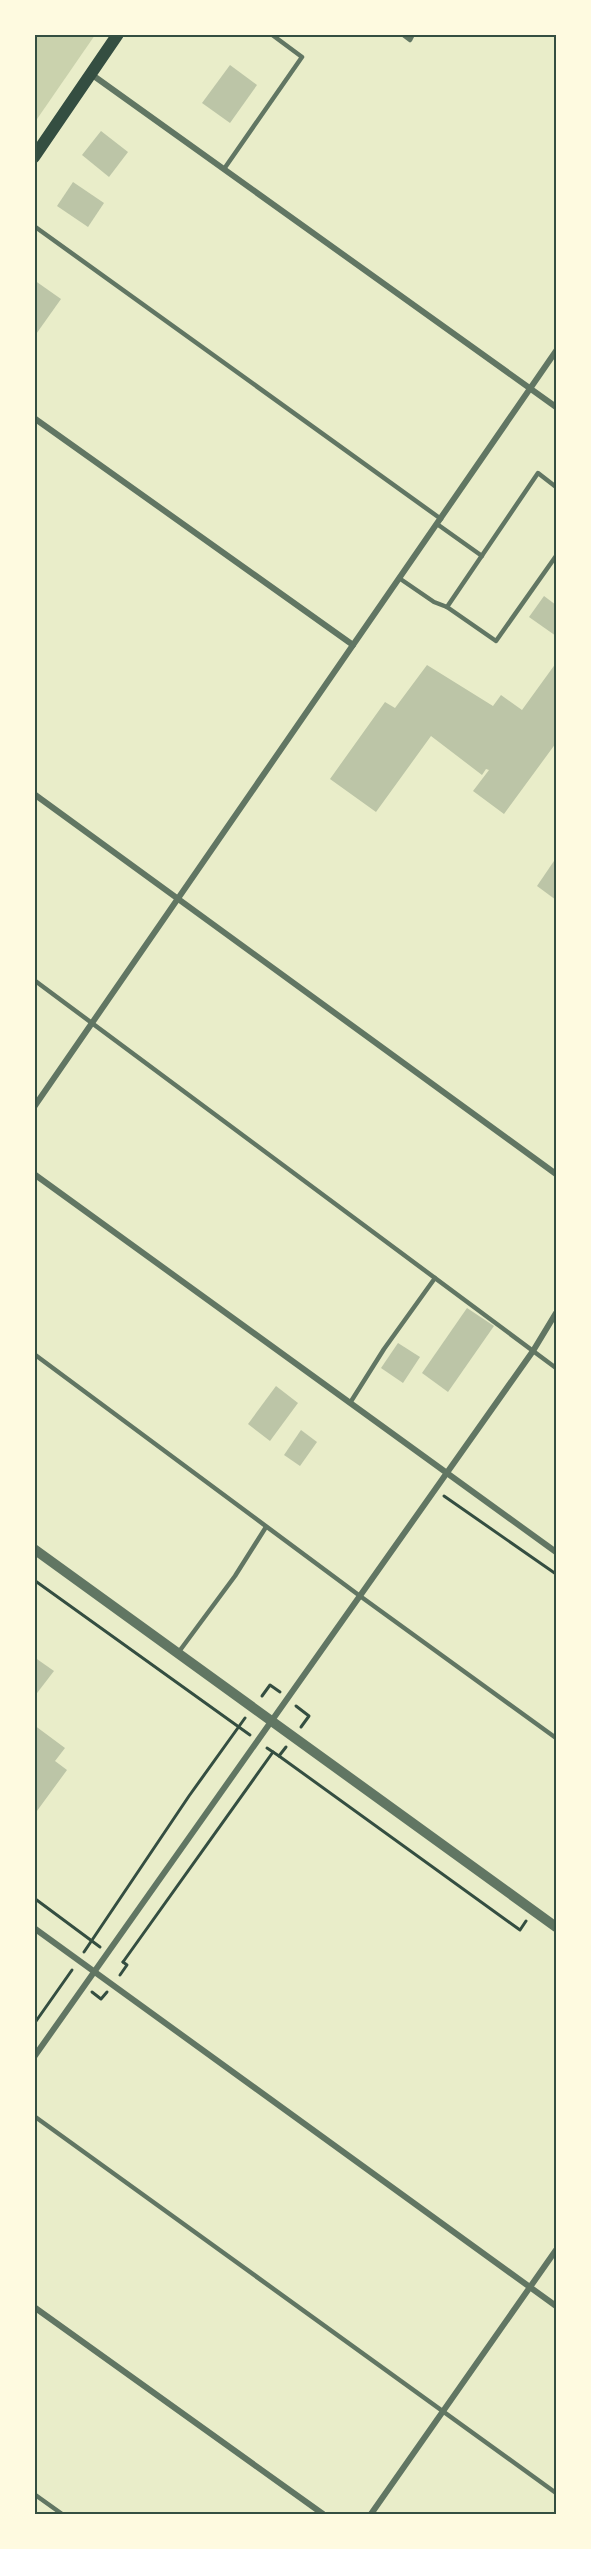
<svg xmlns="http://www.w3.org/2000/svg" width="591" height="2549" font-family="'Roboto Condensed',sans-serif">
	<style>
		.green { fill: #cad2ad }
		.building { fill: #bcc5a7 }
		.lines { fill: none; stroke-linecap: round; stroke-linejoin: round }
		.path { stroke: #344e41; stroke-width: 3 }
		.service { stroke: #617663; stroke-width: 4.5 }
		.minor { stroke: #617663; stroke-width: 6 }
		.tertiary { stroke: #617663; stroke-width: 10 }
		.secondary { stroke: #344e41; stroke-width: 12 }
		.neatline { fill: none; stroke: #344e41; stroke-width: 2 }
	</style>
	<rect width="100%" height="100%" fill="#e9edc9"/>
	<path class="green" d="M35,34L95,35L35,122L34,35Z"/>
	<g class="building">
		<path d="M230,65L257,85L230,123L202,103Z"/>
		<path d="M101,131L128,152L109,177L82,155Z"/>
		<path d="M73,182L104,203L88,227L57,206Z"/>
		<path d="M34,280L61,299L34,337Z"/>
		<path d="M544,596L556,605V636L529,617Z"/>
		<path d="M556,663V743L504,814L473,791L489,770L486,769L482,775L431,736L376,812L330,779L385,702L395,708L427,665L493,706L501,695L522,710Z"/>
		<path d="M556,858V900L537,886Z"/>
		<path d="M467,1308L494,1326L448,1392L422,1373Z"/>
		<path d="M398,1343L420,1357L403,1383L381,1368Z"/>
		<path d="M276,1386L298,1403L270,1441L248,1424Z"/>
		<path d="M301,1430L317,1442L300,1466L284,1455Z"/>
		<path d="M34,1657L54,1671L34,1697Z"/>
		<path d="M34,1725L65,1748L55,1761L67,1770L34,1815Z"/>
	</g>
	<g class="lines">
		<g class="path">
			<path d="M444,1496L556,1574"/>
			<path d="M34,1580L250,1735"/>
			<path d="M262,1696L270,1685L280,1692"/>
			<path d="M296,1706L309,1716L301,1727"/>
			<path d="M267,1748L279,1756L286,1747"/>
			<path d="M279,1756L520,1930L526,1921"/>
			<path d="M34,1898L100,1947"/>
			<path d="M84,1952L189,1796L245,1718"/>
			<path d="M123,1962L273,1752"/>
			<path d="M120,1975L127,1965L123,1962"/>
			<path d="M92,1992L101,1999L107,1992"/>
			<path d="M34,2024L72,1970"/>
		</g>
		<g class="service">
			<path d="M402,34L410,40L413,34"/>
			<path d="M224,169L302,57L271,34"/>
			<path d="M34,226L441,519"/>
			<path d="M437,524L482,556"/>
			<path d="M399,578L434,602L447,607L496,641L556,556"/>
			<path d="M447,607L538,473L556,487"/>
			<path d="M34,980L556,1368"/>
			<path d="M34,1354L360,1596L556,1738"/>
			<path d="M350,1403L384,1349L435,1278"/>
			<path d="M178,1653L235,1576L266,1527"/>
			<path d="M34,2116L556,2493"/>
			<path d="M34,2494L62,2514"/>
		</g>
		<g class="minor">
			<path d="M91,74L556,407"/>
			<path d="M34,418L353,645"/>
			<path d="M34,794L556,1174"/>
			<path d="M34,1107L556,351"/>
			<path d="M34,1174L556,1552"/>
			<path d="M34,1928L556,2306"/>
			<path d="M34,2057L533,1351L556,1313"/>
			<path d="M34,2307L323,2514"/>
			<path d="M371,2514L556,2250"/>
		</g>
		<path class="tertiary" d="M34,1549L556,1927"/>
		<path class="secondary" d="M34,157L118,34"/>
	</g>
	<rect width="591" height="2549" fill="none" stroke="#fefae0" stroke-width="72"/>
	<rect x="36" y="36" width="519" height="2477" class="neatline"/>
</svg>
